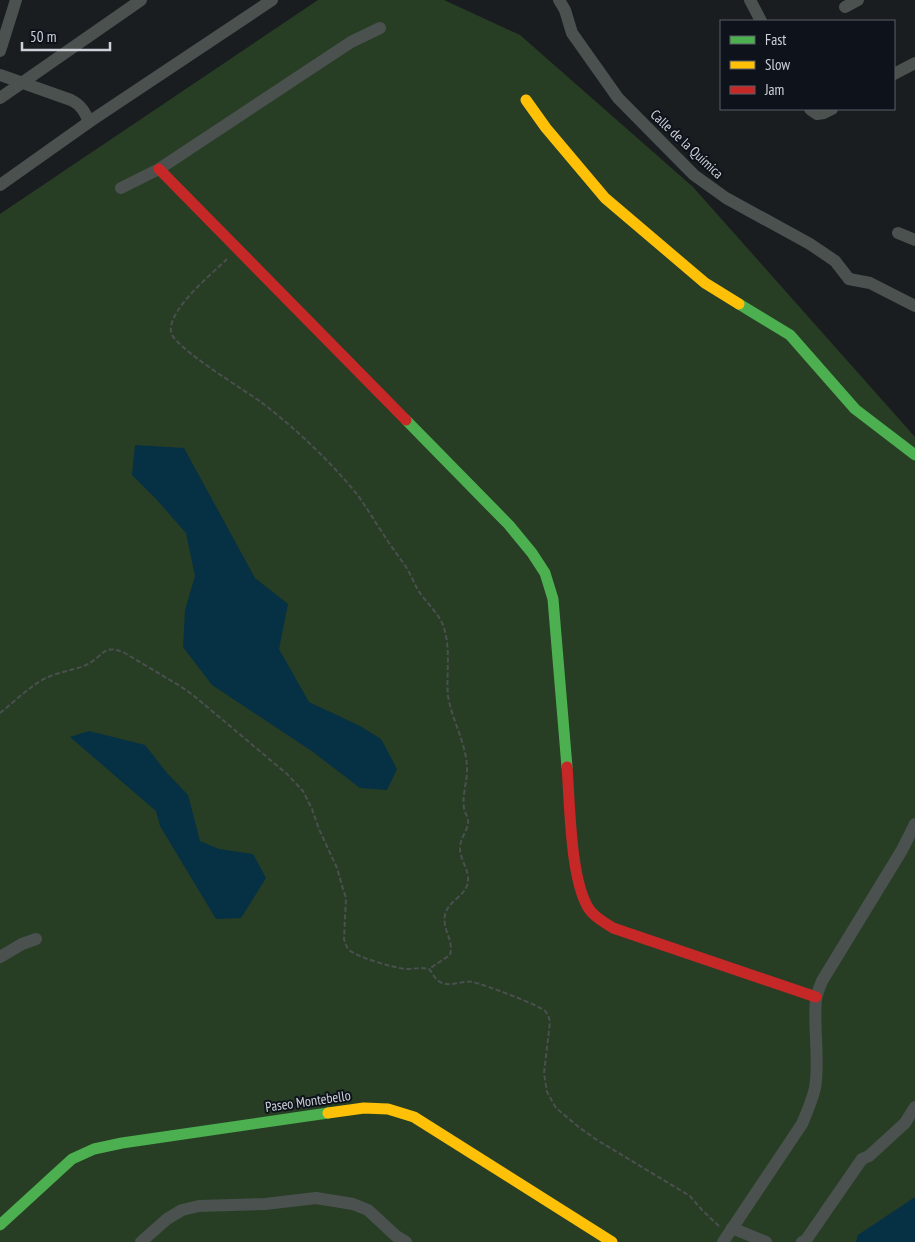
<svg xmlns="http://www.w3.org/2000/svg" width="915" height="1242" font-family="'PT Sans Narrow',sans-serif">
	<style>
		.green { fill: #273e25 }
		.water { fill: #063043 }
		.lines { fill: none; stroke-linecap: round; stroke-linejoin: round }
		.path { stroke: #4a4f4f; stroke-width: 2; stroke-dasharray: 5 2.5; stroke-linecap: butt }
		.street { stroke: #4a514f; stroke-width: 12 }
		.fast { stroke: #4caf50; stroke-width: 11 }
		.slow { stroke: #ffc107; stroke-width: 11 }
		.jam { stroke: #c62828; stroke-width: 11 }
		.labels { text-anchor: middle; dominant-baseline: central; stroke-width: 4; stroke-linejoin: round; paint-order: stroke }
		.street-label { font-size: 14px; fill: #ced2d8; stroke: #0e131b }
	</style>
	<rect width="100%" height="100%" fill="#1a1d20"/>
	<path class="green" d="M318,0H444L520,35L693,187L915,437V1242H0V214Z"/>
	<g class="water">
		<path d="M135,445L184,448L255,578L288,604L279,649L309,702L360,726L381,739L397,769L387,790L360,788L313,752L212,685L183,647L185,610L195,576L186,533L157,500L132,475Z"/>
		<path d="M89,731L145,745L167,773L188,795L200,841L219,849L253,854L266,878L241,918L216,919L160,826L156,811L70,737Z"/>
		<path d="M915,1197V1242H856L858,1235Z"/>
	</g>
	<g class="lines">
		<g class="path">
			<path d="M227,259C212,274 168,309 171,332C173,347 246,391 261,402C295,428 329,460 356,493C366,506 373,519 382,532C389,544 398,555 406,567C411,575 414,583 418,590C426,603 440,614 444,628C451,650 446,674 448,696C452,721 467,744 467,770C467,783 462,795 464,808C465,814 469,818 468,824C466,833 460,839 460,848C460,860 469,869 468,881C467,896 448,900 445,915C442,929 454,940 450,955L429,969"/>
			<path d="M0,713C14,702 31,685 46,678C60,671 78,670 90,663C104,654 104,645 123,652L180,686L193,695L287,774L303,791L312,809L319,829L337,868L343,889L346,898L344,939C345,943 346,946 349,950C359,958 392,967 405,969C414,969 421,967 429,969C434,975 435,980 442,983C452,987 462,980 473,982C485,985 537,1004 545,1011C548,1014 549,1017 550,1022L544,1073L547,1092L556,1108L580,1128L597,1140L690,1196L702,1210L720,1227"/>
		</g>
		<g class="street">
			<path d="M559,0L565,10L572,33L618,98L694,175L726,198L810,244L835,261L849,279L870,283L915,306"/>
			<path d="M750,0L761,21"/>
			<path d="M845,7L858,0"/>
			<path d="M0,51L16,0"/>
			<path d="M894,74L915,63"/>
			<path d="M0,75L71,100C81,105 85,112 89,122"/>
			<path d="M0,98L141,0"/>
			<path d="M810,109L817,114L824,113L832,109"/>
			<path d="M0,185L89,122L272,0"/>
			<path d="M121,188L159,169L351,42L380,28"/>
			<path d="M898,233L915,240"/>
			<path d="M0,957L22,944L36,939"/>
			<path d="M732,1228L766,1242"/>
			<path d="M141,1242L167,1219L182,1210L199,1206L265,1204L316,1198L353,1204L368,1210L396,1236L406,1242"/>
			<path d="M723,1242L802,1124C807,1112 812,1101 815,1088C820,1059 813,1028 816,999C817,993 820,986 822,981L902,850L915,824"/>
			<path d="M802,1242L806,1240L862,1159L869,1156L905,1123L915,1107"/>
		</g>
		<g class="fast">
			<path d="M739,304L790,335L855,409L915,455"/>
			<path d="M406,420L509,525L532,553L545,573L553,599L567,767"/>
			<path d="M0,1225L72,1159L94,1149L122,1143L328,1113"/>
		</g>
		<g class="slow">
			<path d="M526,100L546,128L605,198L705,283L739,304"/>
			<path d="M328,1113L364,1108L388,1109L414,1117L612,1242"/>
		</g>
		<g class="jam">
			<path d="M159,169L406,420"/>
			<path d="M567,767C570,803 570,880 589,909C595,918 604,922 613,928L816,997"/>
		</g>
	</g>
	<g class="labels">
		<g class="street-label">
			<text transform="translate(687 144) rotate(43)">Calle de la Química</text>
			<text transform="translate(308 1101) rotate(-8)">Paseo Montebello</text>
		</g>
	</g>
	<rect x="720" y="20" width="175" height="90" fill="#0e131b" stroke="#5b5f67"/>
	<rect x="730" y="36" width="25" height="8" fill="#4caf50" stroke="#5b5f67"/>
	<text x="765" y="45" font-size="15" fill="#ced2d8">Fast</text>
	<rect x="730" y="61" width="25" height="8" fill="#ffc107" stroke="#5b5f67"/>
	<text x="765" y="70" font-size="15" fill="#ced2d8">Slow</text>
	<rect x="730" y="86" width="25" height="8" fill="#c62828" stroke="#5b5f67"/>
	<text x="765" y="95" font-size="15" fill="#ced2d8">Jam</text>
	<path d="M22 42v8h88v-8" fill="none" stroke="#ced2d8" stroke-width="2.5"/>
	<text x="30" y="42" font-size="15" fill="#ced2d8" stroke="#0e131b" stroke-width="4" paint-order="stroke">50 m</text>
</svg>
